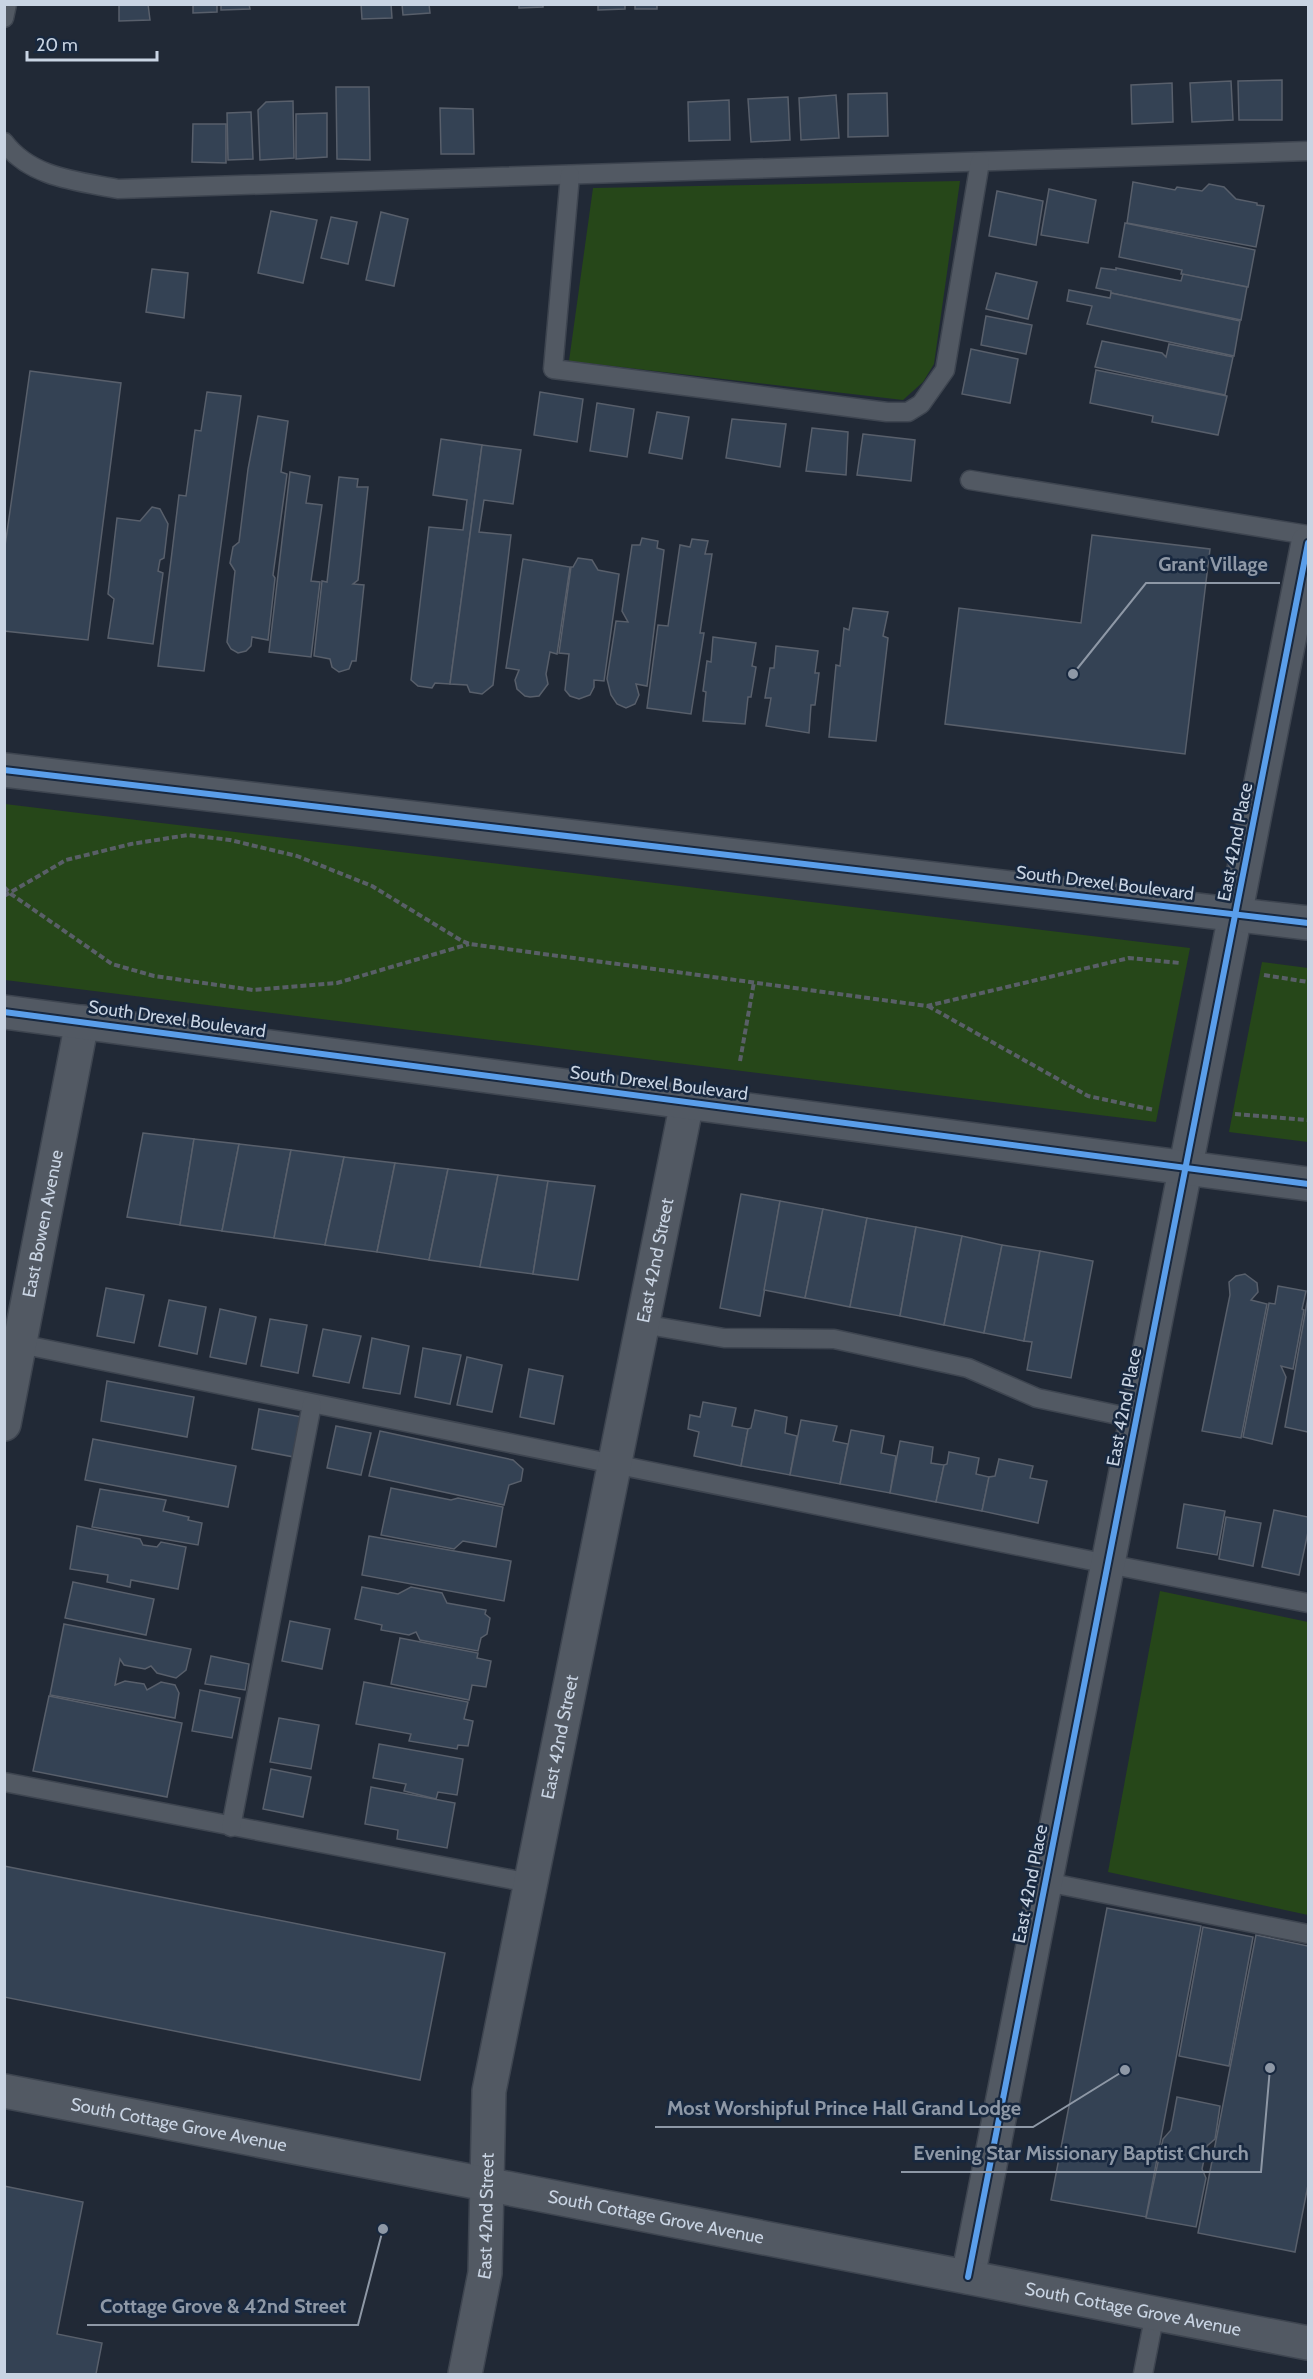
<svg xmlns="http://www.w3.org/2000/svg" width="1313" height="2379" font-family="Cabin,sans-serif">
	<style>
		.grass { fill: #264719 }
		.building { fill: #344254; stroke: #585f6b; stroke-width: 1.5 }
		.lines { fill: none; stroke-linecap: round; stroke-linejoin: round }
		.lane-casing { stroke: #3e4550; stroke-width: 21 }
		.street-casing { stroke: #3e4550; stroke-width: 36 }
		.secondary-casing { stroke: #3e4550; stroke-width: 36 }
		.path { stroke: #595f67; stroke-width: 4; stroke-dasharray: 6 3; stroke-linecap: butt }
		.lane { stroke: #525963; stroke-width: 18 }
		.street { stroke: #525963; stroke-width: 33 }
		.secondary { stroke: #525963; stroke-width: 33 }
		.cycleway-casing { stroke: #18283f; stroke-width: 10 }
		.cycleway { stroke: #5a9eea; stroke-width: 6 }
		.labels { text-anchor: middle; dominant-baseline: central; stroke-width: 5; stroke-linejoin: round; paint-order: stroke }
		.street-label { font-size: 18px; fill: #c9d4e3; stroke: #18283f }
		.leader { fill: none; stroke: #8e98a6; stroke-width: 2 }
		.callout-dot { fill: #8e98a6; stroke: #18283f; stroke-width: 2 }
		.callout-label { font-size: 20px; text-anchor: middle; font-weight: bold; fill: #8e98a6; stroke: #18283f; stroke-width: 5; stroke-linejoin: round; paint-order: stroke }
	</style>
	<rect width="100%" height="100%" fill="#212936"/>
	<g class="grass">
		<path d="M960,181L934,364L923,382L903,400L569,361L593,188Z"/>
		<path d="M5,804L1190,948L1156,1122L5,980Z"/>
		<path d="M1262,962L1308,968V1142L1229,1132Z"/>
		<path d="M1160,1591L1308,1622V1915L1108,1872Z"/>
	</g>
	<g class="building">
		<path d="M119,4H148L150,20L119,21Z"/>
		<path d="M193,4H217V12L193,13Z"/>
		<path d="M221,4H249L250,9L221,10Z"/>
		<path d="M361,4H391L392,18L362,19Z"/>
		<path d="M402,4H429L430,13L403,15Z"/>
		<path d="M519,4H543V7L519,8Z"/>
		<path d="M598,4H625V9L598,10Z"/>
		<rect x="635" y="4" width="22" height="5"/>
		<path d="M1282,80V120H1239L1238,81Z"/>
		<path d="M1231,81L1233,120L1192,122L1190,83Z"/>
		<path d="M1172,83L1173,122L1132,124L1131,85Z"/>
		<path d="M336,87H369L370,160L337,159Z"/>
		<path d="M887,93L888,136L848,137V94Z"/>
		<path d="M836,95L839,138L801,140L799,98Z"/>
		<path d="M788,97L790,140L751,142L748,99Z"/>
		<path d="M729,100L730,140L689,141L688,102Z"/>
		<path d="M293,101L294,158L260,160L258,110L266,102Z"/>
		<path d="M440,108L473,109L474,154H441Z"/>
		<path d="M251,112L253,159L228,160L227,113Z"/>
		<path d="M327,113V157L296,159V114Z"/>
		<path d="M193,124H226V163L192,162Z"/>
		<path d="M1133,182L1175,190L1177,187L1202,191L1209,184L1224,187L1236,199L1257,203V205L1264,206L1256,247L1127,223Z"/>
		<path d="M1049,189L1096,200L1088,243L1041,235Z"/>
		<path d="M997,191L1043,201L1036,245L989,236Z"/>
		<path d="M271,211L317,220L303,283L258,273Z"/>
		<path d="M381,212L408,219L394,286L366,280Z"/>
		<path d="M331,217L357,222L348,264L321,258Z"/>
		<path d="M1125,223L1255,250L1248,287L1181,274L1182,270L1119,257Z"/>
		<path d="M1101,268L1116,270V268L1181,281L1183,274L1247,287L1241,320L1111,293V291L1096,288Z"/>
		<path d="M152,269L188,273L184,318L146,312Z"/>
		<path d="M996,273L1037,282L1028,319L986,309Z"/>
		<path d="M1069,290L1110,298L1111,293L1240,321L1234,356L1087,324L1092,306L1067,301Z"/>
		<path d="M986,316L1032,325L1026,354L981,345Z"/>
		<path d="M1102,341L1162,353L1166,357L1169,344L1233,357L1225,395L1095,367Z"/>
		<path d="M971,349L1018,359L1010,403L962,394Z"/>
		<path d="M1096,370L1227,396L1218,435L1152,422L1153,416L1090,403Z"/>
		<path d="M30,371L121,383L88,640L4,631V553Z"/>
		<path d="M207,392L241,396L204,671L158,666L179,495L186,496L195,430L201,431Z"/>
		<path d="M540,392L583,399L577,442L534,435Z"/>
		<path d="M597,403L634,409L627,457L590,451Z"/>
		<path d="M657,412L689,417L682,459L649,453Z"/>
		<path d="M258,416L288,421L281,472L287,474L273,575L275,578L268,640L252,637L251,646L246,651L238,653L231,649L227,642L235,571L230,563L233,547L239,542L248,469Z"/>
		<path d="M732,419L786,424L780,467L726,458Z"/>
		<path d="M812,428L848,432L846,475L806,471Z"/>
		<path d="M863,434L915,440L911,481L857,475Z"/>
		<path d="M441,439L482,445L450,684L435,683L432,688L418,686L411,680L429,527L463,530L467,500L433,495Z"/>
		<path d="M482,445L521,450L513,504L484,500L479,532L511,535L493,685L482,694L470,692L467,685L450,684Z"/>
		<path d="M290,472L310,476L306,503L322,505L311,581L320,582L311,657L269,652Z"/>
		<path d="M339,477L358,479L357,487H368L358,580L353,584L364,585L356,661H352L349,669L339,672L332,667L330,659L314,656L322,581L327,582Z"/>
		<path d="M152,507L160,509L168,524L164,558L160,560L158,571L163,573L153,644L108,638L114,599L108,594L117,518L140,521Z"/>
		<path d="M1092,535L1210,549L1185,754L945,724L959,608L1081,623Z"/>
		<path d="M642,538L658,541L657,548L664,550L647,686L636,684L639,695L635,704L626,708L617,704L611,695L607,679L616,621L628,622L622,611L632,545H640Z"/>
		<path d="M692,539L708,541L705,554H712L700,633H704L691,714L647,708L658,625L668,626L680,545L690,547Z"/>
		<path d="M578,558L592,560L598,570L619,574L604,681L594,680V687L590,695L579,699L570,696L565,690L569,654L559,653L571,567H573Z"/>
		<path d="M523,559L570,567L557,654L550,652L546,674L548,684L539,696L530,697L525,696L517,689L515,680L519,670L506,668Z"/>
		<path d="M853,608L888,612L883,636L888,638L876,741L829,737L836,665L840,666L844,628L849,630Z"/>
		<path d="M713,637L756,643L752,666L756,667L751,697H748L745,724L703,721L706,692L703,691L707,661L711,662Z"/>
		<path d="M776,646L818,651L815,673H819L815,705H811L809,733L766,726L771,698H765L770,668H774Z"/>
		<path d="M143,1133L194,1139L180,1225L127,1217Z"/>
		<path d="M194,1139L239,1144L222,1231L180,1225Z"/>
		<path d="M239,1144L291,1150L274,1238L222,1231Z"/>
		<path d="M291,1150L344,1157L325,1245L274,1238Z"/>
		<path d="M344,1157L395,1163L377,1252L325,1245Z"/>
		<path d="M395,1163L448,1169L429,1260L377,1252Z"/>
		<path d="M448,1169L498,1175L480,1267L429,1260Z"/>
		<path d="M498,1175L548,1181L533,1274L480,1267Z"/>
		<path d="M548,1181L595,1186L578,1280L533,1274Z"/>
		<path d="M741,1194L780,1201L760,1316L720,1308Z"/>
		<path d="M780,1201L823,1209L805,1298L764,1290Z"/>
		<path d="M823,1209L867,1218L850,1307L805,1298Z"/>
		<path d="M867,1218L916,1227L900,1316L850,1307Z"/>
		<path d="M916,1227L962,1236L944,1325L900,1316Z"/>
		<path d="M962,1236L1002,1245L984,1333L944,1325Z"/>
		<path d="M1002,1245L1040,1251L1024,1341L984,1333Z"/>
		<path d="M1040,1251L1093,1261L1071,1378L1027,1370L1032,1342L1024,1341Z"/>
		<path d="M1245,1274L1257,1283L1258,1292L1251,1300L1267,1304L1241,1438L1202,1431L1230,1295L1229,1282L1236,1276Z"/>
		<path d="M1278,1286L1306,1291L1302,1309L1304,1310L1293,1369L1281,1366L1286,1377L1272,1444L1243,1437L1269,1303L1275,1304Z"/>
		<path d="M106,1288L144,1295L134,1343L97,1336Z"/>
		<path d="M1308,1297V1432L1285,1427Z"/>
		<path d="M169,1300L206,1307L197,1354L159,1346Z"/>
		<path d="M220,1309L256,1317L246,1364L210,1357Z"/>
		<path d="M270,1319L307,1325L298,1373L261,1366Z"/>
		<path d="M323,1329L361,1336L349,1383L313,1376Z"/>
		<path d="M372,1338L409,1346L400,1394L363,1388Z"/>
		<path d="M423,1348L461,1355L450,1404L415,1397Z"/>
		<path d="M467,1357L502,1365L492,1412L457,1405Z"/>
		<path d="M529,1369L563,1376L554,1424L520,1417Z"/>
		<path d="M107,1381L194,1397L187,1437L101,1421Z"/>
		<path d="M703,1402L736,1408L732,1426L748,1429L741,1466L694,1456L699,1432L688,1429L690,1415L700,1417Z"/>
		<path d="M259,1409L302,1417L294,1457L252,1449Z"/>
		<path d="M755,1410L787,1417L785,1433L797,1436L790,1475L741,1466L748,1429L751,1428Z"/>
		<path d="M801,1420L837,1426L833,1441L848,1444L840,1484L790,1475Z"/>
		<path d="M336,1426L371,1433L361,1475L327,1468Z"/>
		<path d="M851,1430L884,1436L881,1453L896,1456L890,1493L840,1484Z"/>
		<path d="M380,1431L513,1460L523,1469L521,1481L509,1485L504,1505L369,1476Z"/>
		<path d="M93,1439L236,1466L228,1507L85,1480Z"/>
		<path d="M900,1441L933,1447L931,1463L944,1465L936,1502L890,1493Z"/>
		<path d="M949,1452L979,1458L976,1474L989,1477L982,1511L936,1502L944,1465L947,1464Z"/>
		<path d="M999,1459L1033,1466L1030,1478L1047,1481L1038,1523L982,1511L989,1477L995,1476Z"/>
		<path d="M391,1488L451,1500L458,1498L503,1507L496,1547L463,1541L454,1549L381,1535Z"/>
		<path d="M100,1489L166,1500L163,1511L189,1517L188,1520L202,1523L198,1545L92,1527Z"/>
		<path d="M1184,1504L1225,1511L1217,1555L1177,1548Z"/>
		<path d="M1274,1510L1308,1517V1532L1299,1575L1262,1567Z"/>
		<path d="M1226,1517L1261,1523L1253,1566L1219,1559Z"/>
		<path d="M77,1526L140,1539L143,1545L157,1547L161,1542L186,1547L178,1589L131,1580L130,1587L107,1582L108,1575L70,1569Z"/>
		<path d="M369,1536L511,1561L504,1601L362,1575Z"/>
		<path d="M73,1582L154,1599L146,1635L65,1618Z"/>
		<path d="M362,1587L398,1594L411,1587L442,1593L447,1603L486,1610L485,1614L490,1618L487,1634L481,1638L478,1651L420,1640L416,1632L409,1635L381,1630L382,1625L355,1619Z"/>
		<path d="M290,1621L330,1629L322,1669L282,1661Z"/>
		<path d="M64,1624L191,1649L186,1670L176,1678L157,1673L151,1666L145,1669L124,1665L120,1659L115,1685L125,1681L144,1684L147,1690L161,1682L175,1685L179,1693L175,1718L50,1695Z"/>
		<path d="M400,1638L478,1653L477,1658L491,1661L486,1687L472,1685L469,1700L391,1684Z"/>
		<path d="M211,1656L249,1664L245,1690L205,1684Z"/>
		<path d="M364,1682L468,1702L464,1719L473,1721L468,1746L458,1745L457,1749L409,1741L411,1734L356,1724Z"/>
		<path d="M200,1690L240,1698L232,1738L192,1731Z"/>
		<path d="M49,1696L182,1723L167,1797L33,1771Z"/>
		<path d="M279,1718L319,1725L311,1769L270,1762Z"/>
		<path d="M379,1744L463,1759L457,1795L438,1792L436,1799L404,1791L406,1784L373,1778Z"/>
		<path d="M271,1769L311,1777L303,1817L263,1809Z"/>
		<path d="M371,1787L455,1803L447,1848L397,1839L398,1830L365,1824Z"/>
		<path d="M4,1866L445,1953L420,2080L4,1997Z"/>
		<path d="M1107,1908L1201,1926L1146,2217L1051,2200Z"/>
		<path d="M1203,1927L1253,1937L1229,2066L1179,2056Z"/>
		<path d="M1256,1935L1308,1946V2185L1295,2252L1198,2233Z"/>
		<path d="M1177,2097L1220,2106L1215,2139L1207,2146L1202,2169L1206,2178L1196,2227L1146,2218L1163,2139L1171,2130Z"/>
		<path d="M4,2186L83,2202L57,2334L102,2343L96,2374H4Z"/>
	</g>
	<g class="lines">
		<g class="lane-casing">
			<g id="lane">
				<path d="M4,18L7,4"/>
				<path d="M4,142C31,178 77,181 118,189L1308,151"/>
				<path d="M570,175L553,369L887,412H908L921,404L945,370L980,162"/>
				<path d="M970,480L1308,535"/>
				<path d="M642,1324L724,1338L834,1339L968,1368L1037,1398L1137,1419"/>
				<path d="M20,1344L1108,1564L1308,1603"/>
				<path d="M4,1782L530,1883"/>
				<path d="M231,1827L312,1404"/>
				<path d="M1046,1882L1308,1934"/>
				<path d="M1143,2374L1155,2313"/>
			</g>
		</g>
		<g class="street-casing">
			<g id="street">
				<path id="s1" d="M4,1424L82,1022"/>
				<path d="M968,2277L1308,543"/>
				<path id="s2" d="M465,2374L485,2273L489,2091L687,1102"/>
			</g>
		</g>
		<g class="secondary-casing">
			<g id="secondary">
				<path d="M4,770L1308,923"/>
				<path d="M4,1012L1308,1184"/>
				<path id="s3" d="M4,2091L1308,2343"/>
			</g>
		</g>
		<g class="path">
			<path d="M4,887L11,894L112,964L154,976L253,990L337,983L469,944"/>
			<path d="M4,896L66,860L131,844L188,835L230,840L297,856L372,886L462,941L470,944L927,1006L1129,958L1180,963"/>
			<path d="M1264,975L1308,982"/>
			<path d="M928,1006L1088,1096L1154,1110"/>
			<path d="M740,1061L754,982"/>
			<path d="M1235,1114L1308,1120"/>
		</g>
		<use href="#lane" class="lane"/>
		<use href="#street" class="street"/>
		<use href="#secondary" class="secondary"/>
		<g class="cycleway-casing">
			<g id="cycleway">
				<path d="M4,770L1308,923"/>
				<path d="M4,1012L1308,1184"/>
				<path d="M968,2277L1308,543"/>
			</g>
		</g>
		<use href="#cycleway" class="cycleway"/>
	</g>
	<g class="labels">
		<g class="street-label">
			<text transform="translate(1235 842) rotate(-79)">East 42nd Place</text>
			<text transform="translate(1105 883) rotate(7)">South Drexel Boulevard</text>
			<text transform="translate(177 1019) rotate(8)">South Drexel Boulevard</text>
			<text transform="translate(659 1083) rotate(7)">South Drexel Boulevard</text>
			<text stroke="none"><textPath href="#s1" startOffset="204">East Bowen Avenue</textPath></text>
			<text stroke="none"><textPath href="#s2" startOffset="1132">East 42nd Street</textPath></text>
			<text transform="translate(1124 1407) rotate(-79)">East 42nd Place</text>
			<text stroke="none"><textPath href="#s2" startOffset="646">East 42nd Street</textPath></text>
			<text transform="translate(1030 1884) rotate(-79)">East 42nd Place</text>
			<text stroke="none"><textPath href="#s3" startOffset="178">South Cottage Grove Avenue</textPath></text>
			<text stroke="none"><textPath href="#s2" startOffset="160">East 42nd Street</textPath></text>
			<text stroke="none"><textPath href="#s3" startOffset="664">South Cottage Grove Avenue</textPath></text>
			<text stroke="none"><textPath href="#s3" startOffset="1150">South Cottage Grove Avenue</textPath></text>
		</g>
	</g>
	<path class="leader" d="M1073 674L1146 583H1280M1125 2070L1033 2127H655M1270 2068L1261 2172H901M383 2229L358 2325H87"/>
	<g class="callout-dot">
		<circle cx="1073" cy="674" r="6"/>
		<circle cx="1125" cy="2070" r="6"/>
		<circle cx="1270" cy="2068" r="6"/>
		<circle cx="383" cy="2229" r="6"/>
	</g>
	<g class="callout-label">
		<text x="1213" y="571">Grant Village</text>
		<text x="844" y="2115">Most Worshipful Prince Hall Grand Lodge</text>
		<text x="1081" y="2160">Evening Star Missionary Baptist Church</text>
		<text x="223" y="2313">Cottage Grove &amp; 42nd Street</text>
	</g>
	<rect width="1313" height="2379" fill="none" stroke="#c9d4e3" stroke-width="12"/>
	<path d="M27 51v9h130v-9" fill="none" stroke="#c9d4e3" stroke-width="3"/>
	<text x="36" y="51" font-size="18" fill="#c9d4e3" stroke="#18283f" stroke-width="4.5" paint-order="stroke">20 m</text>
</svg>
